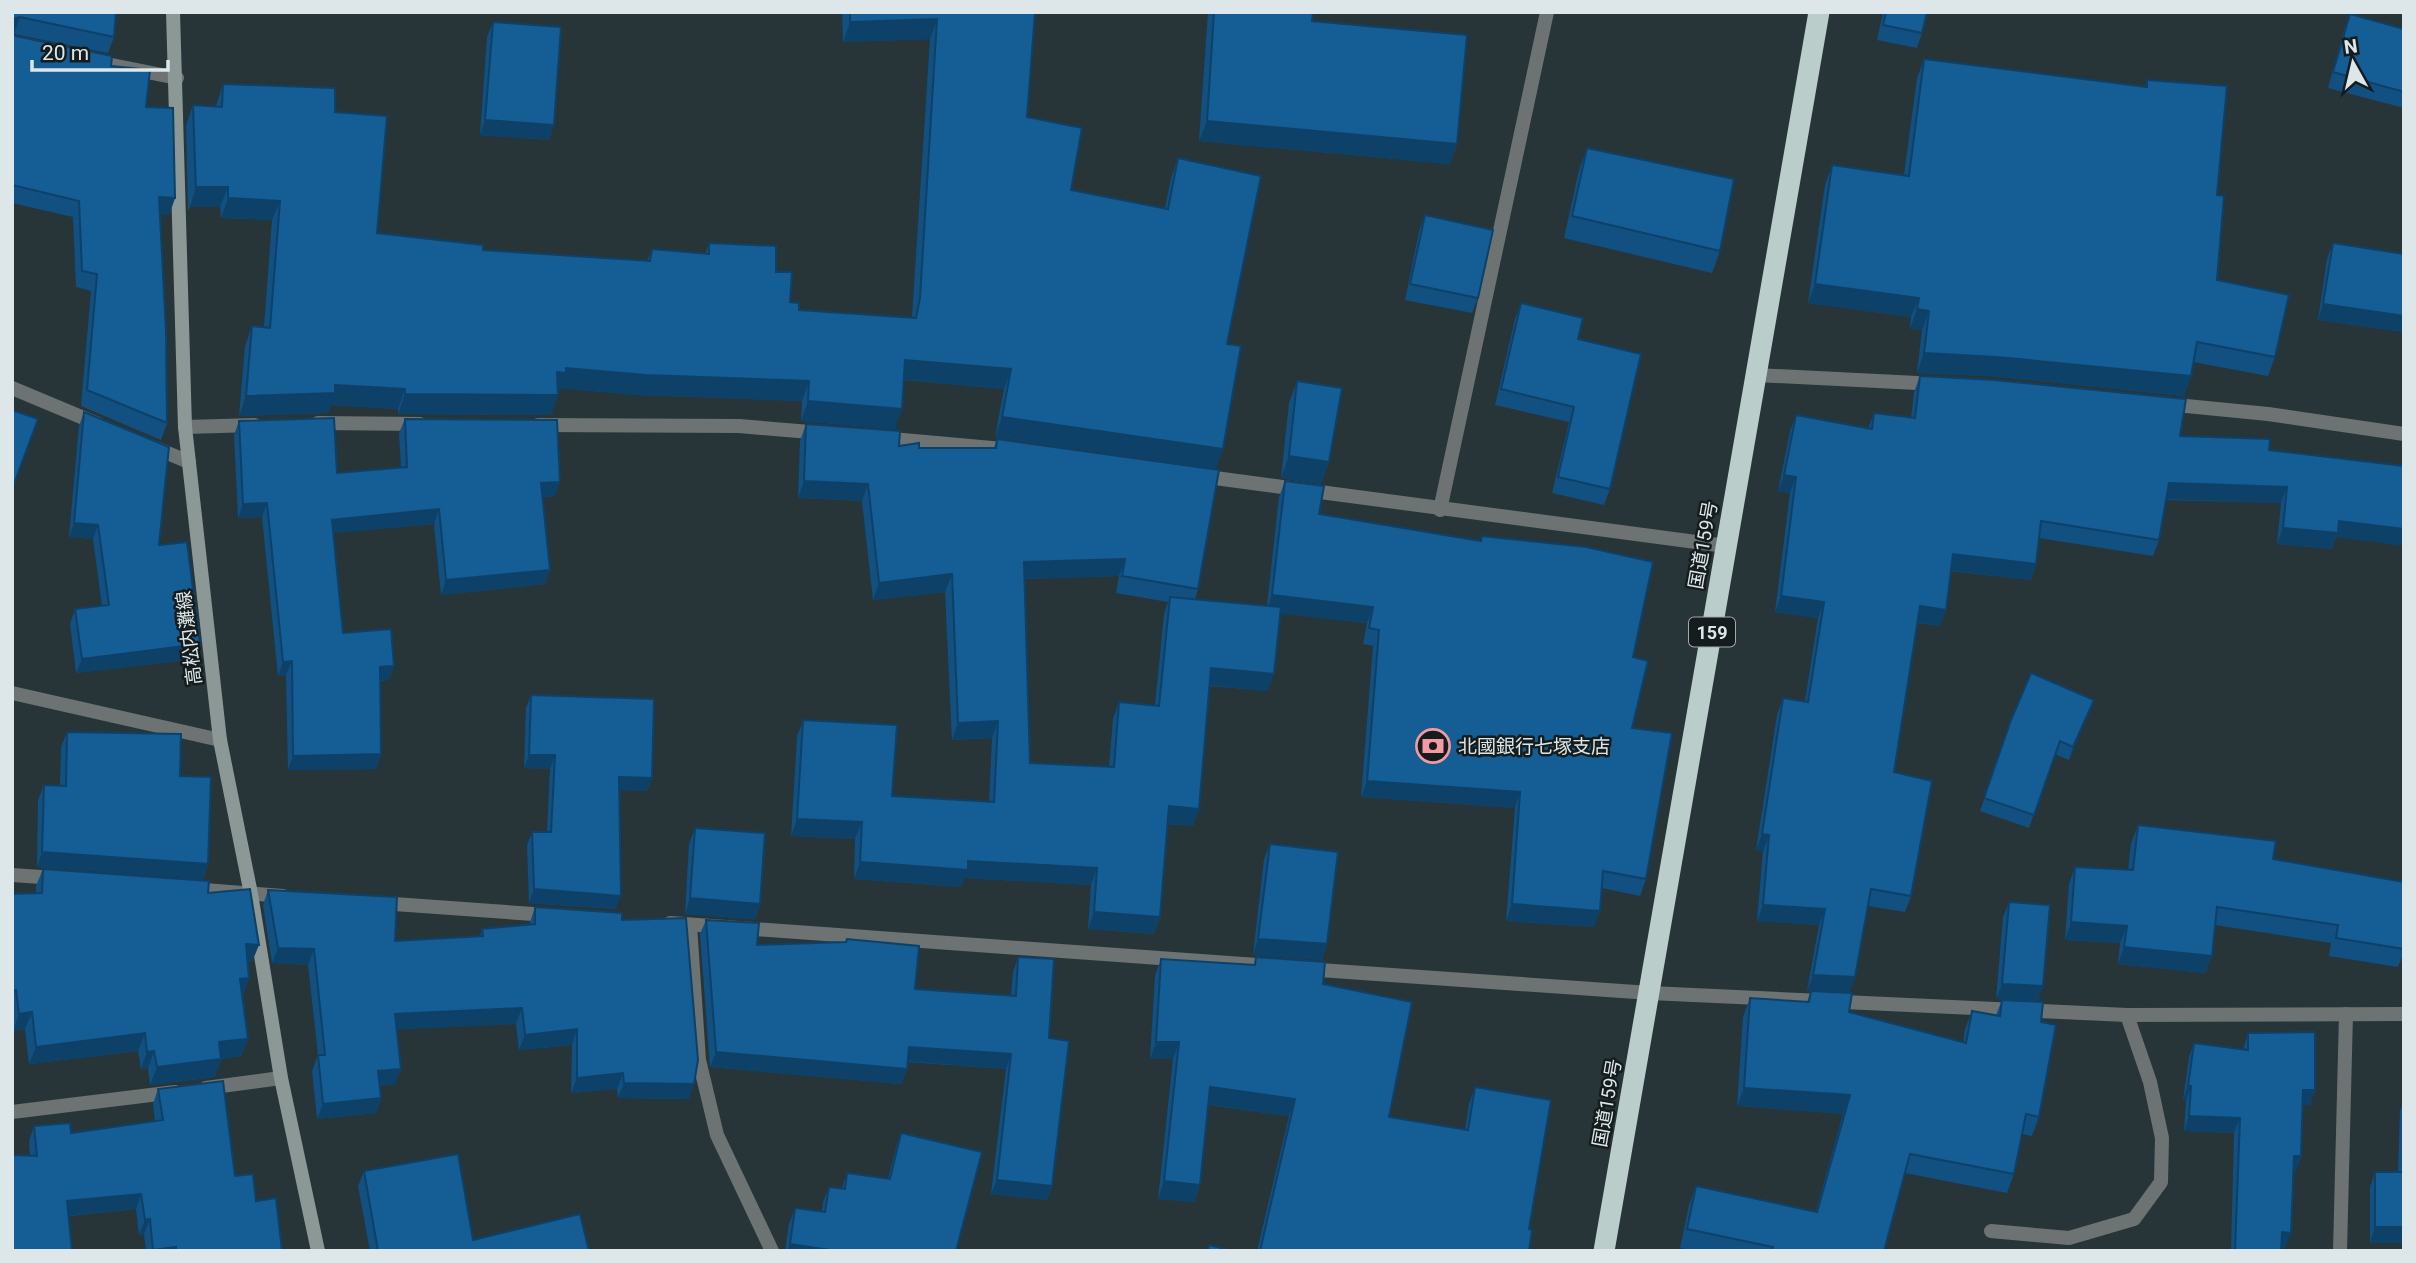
<svg xmlns="http://www.w3.org/2000/svg" width="2416" height="1263" font-family="Roboto,'Noto Sans JP',sans-serif">
	<style>
		.lines { fill: none; stroke-linecap: round; stroke-linejoin: round }
		.lane { stroke: #6c7372; stroke-width: 14 }
		.street { stroke: #6c7372; stroke-width: 14 }
		.secondary { stroke: #8c9896; stroke-width: 14 }
		.highway { stroke: #bbcdca; stroke-width: 21 }
		.wall { fill: #115080; fill-rule: evenodd }
		.shaded-wall { fill: #0e4168 }
		.building { fill: #145d95; stroke: #0e4168; stroke-width: 2 }
		.labels { text-anchor: middle; dominant-baseline: central; stroke-width: 5; stroke-linejoin: round; paint-order: stroke }
		.shield { fill: #151c1d; stroke: #a1a9ab; stroke-width: 2 }
		.shield-label { font-size: 18px; font-weight: bold; fill: #dde6e8 }
		.street-label { font-size: 19px; fill: #dde6e8; stroke: #151c1d }
		.poi-label { font-size: 19px; fill: #dde6e8; stroke: #151c1d; text-anchor: start }
	</style>
	<rect width="100%" height="100%" fill="#273539"/>
	<g class="lines">
		<path class="lane" d="M1991,1231L2069,1238L2134,1219L2161,1182L2162,1138L2150,1082L2127,1015"/>
		<g class="street">
			<path d="M92,61L177,78"/>
			<path d="M1756,375L1937,384"/>
			<path d="M12,388L98,424"/>
			<path d="M2166,404L2268,414L2404,434"/>
			<path d="M318,423L420,424"/>
			<path d="M538,425L739,426L822,433"/>
			<path d="M185,427L255,425"/>
			<path d="M881,438L1014,450"/>
			<path d="M153,447L189,462"/>
			<path d="M1200,476L1726,546"/>
			<path d="M1440,510L1547,12"/>
			<path d="M12,693L220,740"/>
			<path d="M12,875L56,878"/>
			<path d="M192,889L283,896"/>
			<path d="M380,903L548,915"/>
			<path d="M670,923L1257,965"/>
			<path d="M690,925L699,1060L717,1135L772,1251"/>
			<path d="M1305,969L1650,993L2127,1015L2404,1014"/>
			<path d="M206,1088L281,1078"/>
			<path d="M12,1112L175,1092"/>
			<path d="M2340,1251L2346,1014"/>
		</g>
		<path class="secondary" d="M173,12L185,427L220,740L251,894L281,1078L318,1251"/>
		<path class="highway" d="M1604,1251L1819,12"/>
	</g>
	<g class="wall">
		<path d="M12,12L114,37L108,53L14,34L16,36L111,66L146,107L175,198L169,215L160,214L167,423L161,440L81,406L91,291L76,287L73,217L12,203Z"/>
		<path d="M842,12H1035L1027,117L1071,190L1165,208L1171,178L1178,158L1227,344L1216,469L995,437L1004,389L904,380L895,429L801,421L802,401L637,395L560,388L551,415L398,414V409L331,405L328,413L239,416L245,346L252,326L264,327L272,220L221,218L220,207H190L188,211L186,125L193,105L216,106L223,84L335,112L377,233L483,250L647,261L652,249L705,254L709,243L776,272L790,302L799,310L912,317L930,39L843,42Z"/>
		<path d="M1208,12H1313L1312,21L1457,144L1450,164L1199,141Z"/>
		<path d="M1883,12H1927L1922,33L1917,48L1877,40Z"/>
		<path d="M2350,14L2404,29V108L2328,88L2344,30Z"/>
		<path d="M493,22L554,125L549,140L480,135L487,37Z"/>
		<path d="M1924,59L2145,87L2147,80L2217,195V280L2275,357L2268,376L2193,362L2191,376L2184,396L1990,376L1917,373L1922,330L1910,329L1911,317L1808,303L1825,185L1832,165L1904,175L1917,78Z"/>
		<path d="M1587,148L1720,251L1712,273L1564,238L1579,170Z"/>
		<path d="M1425,215L1478,298L1472,313L1405,300L1419,231Z"/>
		<path d="M2333,243L2404,254V332L2318,320L2327,259Z"/>
		<path d="M1521,303L1578,339L1610,489L1604,505L1552,493L1569,422L1495,405L1515,319Z"/>
		<path d="M1920,376L2180,436L2269,450L2336,537L2332,549L2277,544L2281,503L2166,500L2159,540L2153,556L2039,538L2036,564L2031,580L1951,571L1946,610L1940,626L1917,623L1894,772L1911,896L1905,912L1868,906L1855,977L1849,993L1807,991L1819,925L1757,921L1763,851L1756,850L1777,715L1783,698L1805,701L1818,618L1775,612L1790,493L1778,491L1790,431L1796,415L1868,429L1874,413L1911,418L1914,392Z"/>
		<path d="M1297,381L1329,462L1321,484L1281,478L1289,403Z"/>
		<path d="M84,412L159,545L195,659L76,673L70,624L75,609L102,606L93,539L69,537L79,426Z"/>
		<path d="M405,419L555,496L543,497L550,570L545,584L441,595L434,524L333,533L343,633L394,666L389,680L380,681L381,754L376,769L288,770L286,675L278,676L262,517L238,518L234,435L239,421L337,473L401,467L399,433Z"/>
		<path d="M806,424L899,446L919,448H994L997,439L1198,589L1195,599L1267,606L1279,497L1285,481L1319,514L1480,541L1482,536L1633,657L1632,728L1646,879L1640,896L1602,888L1594,927L1506,921L1515,808L1361,797L1373,646L1363,644L1367,623L1280,613L1268,691L1209,686L1199,809L1193,826L1167,824L1160,917L1154,934L1088,929L1091,885L965,878L961,887L854,879L855,839L791,836L797,737L803,720L892,796L989,802L992,738L952,740L945,592L873,600L862,501L798,498L800,441ZM1119,576L1116,593L1168,602L1164,614L1155,705L1119,702L1113,719L1109,767L1030,763L1024,579Z"/>
		<path d="M531,695L652,778L647,791L619,790L616,909L529,903L527,845L532,832H547L550,769L524,768L526,708Z"/>
		<path d="M2094,700L2069,760L2055,754L2029,828L1980,811L2011,720Z"/>
		<path d="M67,732L180,776L208,864L203,879L37,867L38,800L44,785H60L61,747Z"/>
		<path d="M2138,825L2273,859L2404,882V952L2398,967L2329,956L2331,943L2215,925L2212,956L2205,973L2118,964L2120,943L2065,940L2069,884L2075,867L2128,870L2131,843Z"/>
		<path d="M695,828L760,904L755,919L685,914L689,844Z"/>
		<path d="M1270,844L1327,944L1322,960L1253,955L1264,859Z"/>
		<path d="M43,869L208,893L252,962H248L249,978L243,996L248,1039L241,1056L221,1059L215,1077L150,1085L148,1068L141,1069L138,1051L29,1064L25,1029L13,1031L12,1026V894L36,893V886Z"/>
		<path d="M268,890L395,941L480,936L482,929L529,925L535,907L622,920L689,1099L618,1098L617,1089L571,1093L572,1045L519,1050L516,1024L397,1029L395,1084L380,1086L381,1098L376,1113L317,1119L312,1071L318,1055L308,965L272,963L263,905Z"/>
		<path d="M2009,902L2043,986L2038,1001L1996,999L2003,917Z"/>
		<path d="M706,920L757,945L845,942L847,939L915,989L1011,995L1013,972L1018,957L1049,1038L1052,1186L1047,1200L991,1194L1006,1069L907,1062V1069L901,1084L710,1067L700,934Z"/>
		<path d="M1256,957L1323,984L1389,1117L1465,1129L1469,1104L1475,1087L1529,1229V1251H1257L1289,1116L1208,1105L1200,1185L1194,1202L1158,1199L1173,1059H1150L1155,976L1161,959L1254,965Z"/>
		<path d="M1811,991L1849,1012L1963,1042L1965,1029L1972,1011L1996,1015L2002,1000L2041,1022L2039,1117L2032,1136L2022,1134L2014,1174L2007,1193L1905,1173L1884,1251H1693L1680,1248L1689,1205L1696,1186L1816,1211L1843,1114L1737,1106L1743,1017L1750,998L1807,1002Z"/>
		<path d="M2248,1033L2315,1090L2310,1105H2303L2301,1156L2296,1171H2293L2286,1247L2231,1250L2234,1133L2184,1131L2186,1101L2183,1100L2189,1057L2194,1043L2243,1050Z"/>
		<path d="M158,1089L256,1201L282,1251H146L144,1234L139,1235L136,1209L69,1216L30,1156L29,1141L34,1126L71,1133L155,1121L153,1104Z"/>
		<path d="M2404,1101V1243H2370V1188L2375,1172H2398L2400,1111Z"/>
		<path d="M901,1133L956,1251H785L789,1224L795,1208L822,1212L823,1202L829,1187L842,1188L847,1173L888,1179L896,1148Z"/>
		<path d="M364,1171L473,1240L589,1251H370L358,1186Z"/>
	</g>
	<g class="shaded-wall">
		<path d="M20,17L14,34H12V19Z"/>
		<path d="M937,19L930,39L843,42L850,22Z"/>
		<path d="M485,120L554,125L549,140L480,135Z"/>
		<path d="M1207,121L1457,144L1450,164L1199,141Z"/>
		<path d="M196,187H228L220,207H190Z"/>
		<path d="M159,197L175,198L169,215L153,214Z"/>
		<path d="M228,198L280,201L272,220L221,218Z"/>
		<path d="M1815,284L1919,298L1911,317L1808,303Z"/>
		<path d="M2323,304L2404,316V332L2318,320Z"/>
		<path d="M1917,309L1929,311L1922,330L1910,329Z"/>
		<path d="M1924,353L1997,357L2191,376L2184,396L1990,376L1917,373Z"/>
		<path d="M905,360L1011,369L1004,389L898,379Z"/>
		<path d="M566,368L809,381L802,401L637,395L560,388L558,393L557,372Z"/>
		<path d="M335,385L405,389L398,409L331,405L328,413L239,416L246,396Z"/>
		<path d="M405,394L558,395L551,415L398,414Z"/>
		<path d="M808,401L902,409L895,429L801,421Z"/>
		<path d="M1002,417L1223,449L1216,469L995,437Z"/>
		<path d="M1289,456L1329,462L1321,484L1281,478Z"/>
		<path d="M1784,475L1796,477L1790,493L1778,491Z"/>
		<path d="M804,481L868,484L862,501L798,498Z"/>
		<path d="M560,482L555,496L536,497L541,483Z"/>
		<path d="M2169,483L2287,487L2281,503L2163,499Z"/>
		<path d="M267,503L262,517L238,518L243,504Z"/>
		<path d="M439,509L434,524L326,534L332,520Z"/>
		<path d="M2339,521L2404,529V546L2336,537L2332,549L2277,544L2283,528Z"/>
		<path d="M74,523L98,525L93,539L69,537Z"/>
		<path d="M1953,554L2036,564L2031,580L1947,570Z"/>
		<path d="M1125,559L1119,576L1017,579L1024,562Z"/>
		<path d="M550,570L545,584L441,595L446,580Z"/>
		<path d="M952,574L945,592L873,600L879,583Z"/>
		<path d="M1272,595L1373,607L1367,623L1266,612Z"/>
		<path d="M1781,596L1824,602L1818,618L1775,612Z"/>
		<path d="M1920,606L1946,610L1940,626L1914,622Z"/>
		<path d="M200,644L195,659L76,673L82,659Z"/>
		<path d="M292,661L286,675L278,676L283,662Z"/>
		<path d="M394,666L389,680L375,681L380,667Z"/>
		<path d="M1211,668L1274,674L1268,691L1205,685Z"/>
		<path d="M2094,700L2089,713L2069,760L2073,747Z"/>
		<path d="M998,721L992,738L952,740L958,723Z"/>
		<path d="M381,754L376,769L288,770L293,756Z"/>
		<path d="M529,755H555L550,769L524,768Z"/>
		<path d="M619,777L652,778L647,791L614,790Z"/>
		<path d="M1367,781L1520,792L1515,808L1361,797Z"/>
		<path d="M1169,806L1199,809L1193,826L1163,823Z"/>
		<path d="M797,819L862,822L855,839L791,836Z"/>
		<path d="M1762,834L1769,835L1763,851L1756,850Z"/>
		<path d="M42,852L208,864L203,879L37,867Z"/>
		<path d="M968,861L1097,868L1091,885L965,878L961,887L854,879L860,862Z"/>
		<path d="M534,889L621,896L616,909L529,903Z"/>
		<path d="M690,898L760,904L755,919L685,914Z"/>
		<path d="M1512,904L1600,911L1594,927L1506,921Z"/>
		<path d="M1763,905L1825,909L1819,925L1757,921Z"/>
		<path d="M1094,912L1160,917L1154,934L1088,929Z"/>
		<path d="M2071,922L2127,926L2120,943L2065,940Z"/>
		<path d="M1258,939L1327,944L1322,960L1253,955Z"/>
		<path d="M246,944L259,945L252,962H240Z"/>
		<path d="M2124,947L2212,956L2205,973L2118,964Z"/>
		<path d="M278,948L314,949L308,965L272,963Z"/>
		<path d="M1813,975L1855,977L1849,993L1807,991Z"/>
		<path d="M249,978L243,996L240,979Z"/>
		<path d="M2002,984L2043,986L2038,1001L1996,999Z"/>
		<path d="M522,1008L516,1024L389,1030L395,1014Z"/>
		<path d="M32,1012L25,1029L13,1031L19,1014Z"/>
		<path d="M577,1029L572,1045L519,1050L525,1035Z"/>
		<path d="M145,1033L138,1051L29,1064L36,1047Z"/>
		<path d="M248,1039L241,1056L213,1060L219,1042Z"/>
		<path d="M1156,1042H1179L1173,1059H1150Z"/>
		<path d="M909,1047L1011,1054L1006,1069L904,1061Z"/>
		<path d="M154,1051L148,1068L141,1069L147,1052Z"/>
		<path d="M716,1052L907,1069L901,1084L710,1067Z"/>
		<path d="M221,1059L215,1077L150,1085L157,1067Z"/>
		<path d="M401,1069L395,1084L373,1087L378,1071Z"/>
		<path d="M623,1073L617,1089L571,1093L577,1078Z"/>
		<path d="M624,1083L694,1084L689,1099L618,1098Z"/>
		<path d="M2188,1086H2191L2186,1101L2183,1100Z"/>
		<path d="M1210,1087L1295,1099L1289,1116L1204,1104Z"/>
		<path d="M1744,1088L1850,1095L1843,1114L1737,1106Z"/>
		<path d="M2303,1090H2315L2310,1105H2298Z"/>
		<path d="M381,1098L376,1113L317,1119L323,1104Z"/>
		<path d="M2189,1116L2240,1118L2234,1133L2184,1131Z"/>
		<path d="M2294,1156H2301L2296,1171L2289,1170Z"/>
		<path d="M997,1180L1052,1186L1047,1200L991,1194Z"/>
		<path d="M1164,1181L1200,1185L1194,1202L1158,1199Z"/>
		<path d="M141,1194L136,1209L62,1216L67,1201Z"/>
		<path d="M150,1219L144,1234L139,1235L145,1220Z"/>
		<path d="M2375,1227H2404V1243H2370Z"/>
		<path d="M2282,1232L2291,1233L2286,1247L2277,1246Z"/>
		<path d="M790,1244L836,1251H787Z"/>
		<path d="M176,1247L175,1251H153V1250Z"/>
	</g>
	<g class="building">
		<path d="M12,12H116L114,37L20,17L12,19Z"/>
		<path d="M850,12H1035L1027,117L1082,128L1071,190L1168,209L1178,158L1261,176L1227,344L1241,346L1223,449L1002,417L1011,369L905,360L902,409L808,401L809,381L645,375L566,368V373L557,372L558,395L405,394V389L335,385V393L246,396L252,326L270,328L280,201L228,198V187H196V191L193,105L222,107L223,84L335,88V112L387,116L377,233L483,245V250L650,261L652,249L709,254V243L776,246V272H792L790,302L799,303V310L916,318L920,298L937,19L850,22Z"/>
		<path d="M1214,12H1313L1312,21L1467,35L1457,144L1207,121Z"/>
		<path d="M1886,12H1927L1922,33L1883,25Z"/>
		<path d="M2350,14L2404,29V92L2333,72Z"/>
		<path d="M493,22L561,27L554,125L485,120Z"/>
		<path d="M12,32L16,36L112,56L111,66L150,70L146,107L173,108L175,198L159,197L166,331L167,423L87,390L97,274L82,271L79,201L12,185Z"/>
		<path d="M1924,59L2147,87V80L2227,86L2217,195L2224,196L2217,280L2289,295L2275,357L2197,342L2191,376L1997,357L1924,353L1929,311L1917,309L1919,298L1815,284L1832,165L1909,176Z"/>
		<path d="M1587,148L1734,179L1720,251L1572,216Z"/>
		<path d="M1425,215L1493,230L1478,298L1410,284Z"/>
		<path d="M2333,243L2404,254V316L2323,304Z"/>
		<path d="M1521,303L1583,318L1578,339L1641,354L1610,489L1558,477L1574,407L1501,389Z"/>
		<path d="M1920,376L1994,380L2186,399L2180,436L2270,439L2269,450L2404,466V529L2339,521L2338,533L2283,528L2287,487L2169,483L2159,540L2041,521L2036,564L1953,554L1946,610L1920,606L1894,772L1932,781L1911,896L1871,889L1855,977L1813,975L1825,909L1763,905L1769,835L1762,834L1783,698L1808,702L1824,602L1781,596L1796,477L1784,475L1796,415L1872,429L1874,413L1915,418Z"/>
		<path d="M1297,381L1342,388L1329,462L1289,456Z"/>
		<path d="M12,410L38,419L12,489Z"/>
		<path d="M84,412L169,447L159,545L187,542L200,644L82,659L75,609L109,605L98,525L74,523Z"/>
		<path d="M334,418L337,473L407,467L405,419L557,420L560,482L541,483L550,570L446,580L439,509L332,520L343,633L391,629L394,666L380,667L381,754L293,756L292,661L283,662L267,503L243,504L239,421Z"/>
		<path d="M806,424L900,431L899,446L919,443V448H996L997,439L1219,470L1198,589L1122,576L1125,559L1024,562L1030,763L1114,767L1119,702L1159,706L1170,597L1281,607L1274,674L1211,668L1199,809L1169,806L1160,917L1094,912L1097,868L968,861V870L860,862L862,822L797,819L803,720L897,725L892,796L994,802L998,721L958,723L952,574L879,583L868,484L804,481Z"/>
		<path d="M1285,481L1324,486L1319,514L1481,541L1482,536L1586,547L1653,562L1633,657L1648,661L1632,728L1672,733L1646,879L1603,871L1600,911L1512,904L1520,792L1367,781L1379,630L1369,628L1373,607L1272,595Z"/>
		<path d="M2031,673L2094,700L2073,747L2060,741L2034,815L1984,798L2011,720Z"/>
		<path d="M531,695L654,699L652,778L619,777L621,896L534,889L532,832H551L555,755H529Z"/>
		<path d="M67,732L181,734L180,776L211,777L208,864L42,852L44,785L66,786Z"/>
		<path d="M2138,825L2276,841L2273,859L2404,882V949L2336,938L2338,925L2217,907L2212,956L2124,947L2127,926L2071,922L2075,867L2133,870Z"/>
		<path d="M695,828L765,833L760,904L690,898Z"/>
		<path d="M1270,844L1338,852L1327,944L1258,939Z"/>
		<path d="M43,869L209,881L208,893L250,889L259,945L246,944L249,978L240,979L248,1039L219,1042L221,1059L157,1067L154,1051L147,1052L145,1033L36,1047L32,1012L19,1014L16,990L12,991V894L42,893Z"/>
		<path d="M268,890L397,897L395,941L483,936L482,929L535,924V907L622,913V920L686,918L698,1060L694,1084L624,1083L623,1073L577,1078V1029L525,1035L522,1008L395,1014L401,1069L378,1071L381,1098L323,1104L318,1055H325L314,949L278,948Z"/>
		<path d="M2009,902L2050,905L2043,986L2002,984Z"/>
		<path d="M706,920L759,923L757,945L846,942L847,939L919,946L915,989L1016,996L1018,957L1054,959L1049,1038L1069,1041L1052,1186L997,1180L1011,1054L909,1047L907,1069L716,1052Z"/>
		<path d="M1256,957L1325,962L1323,984L1412,1002L1389,1117L1468,1130L1475,1087L1551,1100L1529,1229L1532,1230L1529,1251H1260L1295,1099L1210,1087L1200,1185L1164,1181L1179,1042H1156L1161,959L1255,965Z"/>
		<path d="M1811,991L1852,993L1849,1012L1966,1043L1972,1011L2000,1016L2002,1000L2043,1002L2041,1022L2056,1025L2039,1117L2026,1114L2014,1174L1910,1154L1884,1251H1772L1773,1247L1687,1229L1696,1186L1817,1212L1850,1095L1744,1088L1750,998L1809,1002Z"/>
		<path d="M2315,1032V1090H2303L2301,1156H2294L2291,1233L2282,1232L2281,1251H2230V1250H2235L2240,1118L2189,1116L2191,1086H2188L2194,1043L2248,1050V1033Z"/>
		<path d="M223,1081L235,1176L253,1174L256,1201L276,1198L282,1251H176V1247L153,1250L150,1219L145,1220L141,1194L67,1201L72,1251H12V1155L37,1156L34,1126L70,1123L71,1133L163,1120L158,1089Z"/>
		<path d="M901,1133L982,1152L956,1251H836L790,1244L795,1208L825,1212L829,1187L845,1189L847,1173L890,1179Z"/>
		<path d="M458,1154L473,1240L580,1214L589,1251H378L364,1171Z"/>
		<path d="M2404,1166V1227H2375V1172H2404Z"/>
		<path d="M1209,1245L1233,1251H1208Z"/>
	</g>
	<defs>
		<g id="bank-ring" transform="scale(1.75)"><circle r="9.5" fill="#151c1d" stroke="#f49aa3" stroke-width="1.5"/><path d="M-6-4H6V4H-6ZM0-2.3a2.3 2.3 0 1 0 0 4.6a2.3 2.3 0 1 0 0-4.6Z" fill="#f49aa3"/></g>
	</defs>
	<g fill-rule="evenodd">
		<use href="#bank-ring" x="1433" y="746"/>
	</g>
	<g class="labels">
		<rect class="shield" x="1689" y="617.5" width="46" height="29" rx="5"/>
		<g class="shield-label">
			<text x="1712" y="632">159</text>
		</g>
		<g class="street-label">
			<text transform="translate(1703 545) rotate(-80)">国道159号</text>
			<text transform="translate(189 638) rotate(-97)">高松内灘線</text>
			<text transform="translate(1607 1103) rotate(-80)">国道159号</text>
		</g>
		<g class="poi-label">
			<text x="1458" y="746">北國銀行七塚支店</text>
		</g>
	</g>
	<rect width="2416" height="1263" fill="none" stroke="#dde6e8" stroke-width="28"/>
	<g transform="translate(2353 63) rotate(352)" stroke="#151c1d" stroke-width="5" paint-order="stroke">
	<path d="M0-5L12 26L0 18L-12 26Z" fill="#dde6e8"/>
	<text y="-10" font-size="19" font-weight="bold" text-anchor="middle" fill="#dde6e8">N</text>
	</g>
	<path d="M32 60v10h136v-10" fill="none" stroke="#dde6e8" stroke-width="3.5"/>
	<text x="42" y="60" font-size="21" fill="#dde6e8" stroke="#151c1d" stroke-width="5" paint-order="stroke">20 m</text>
</svg>
